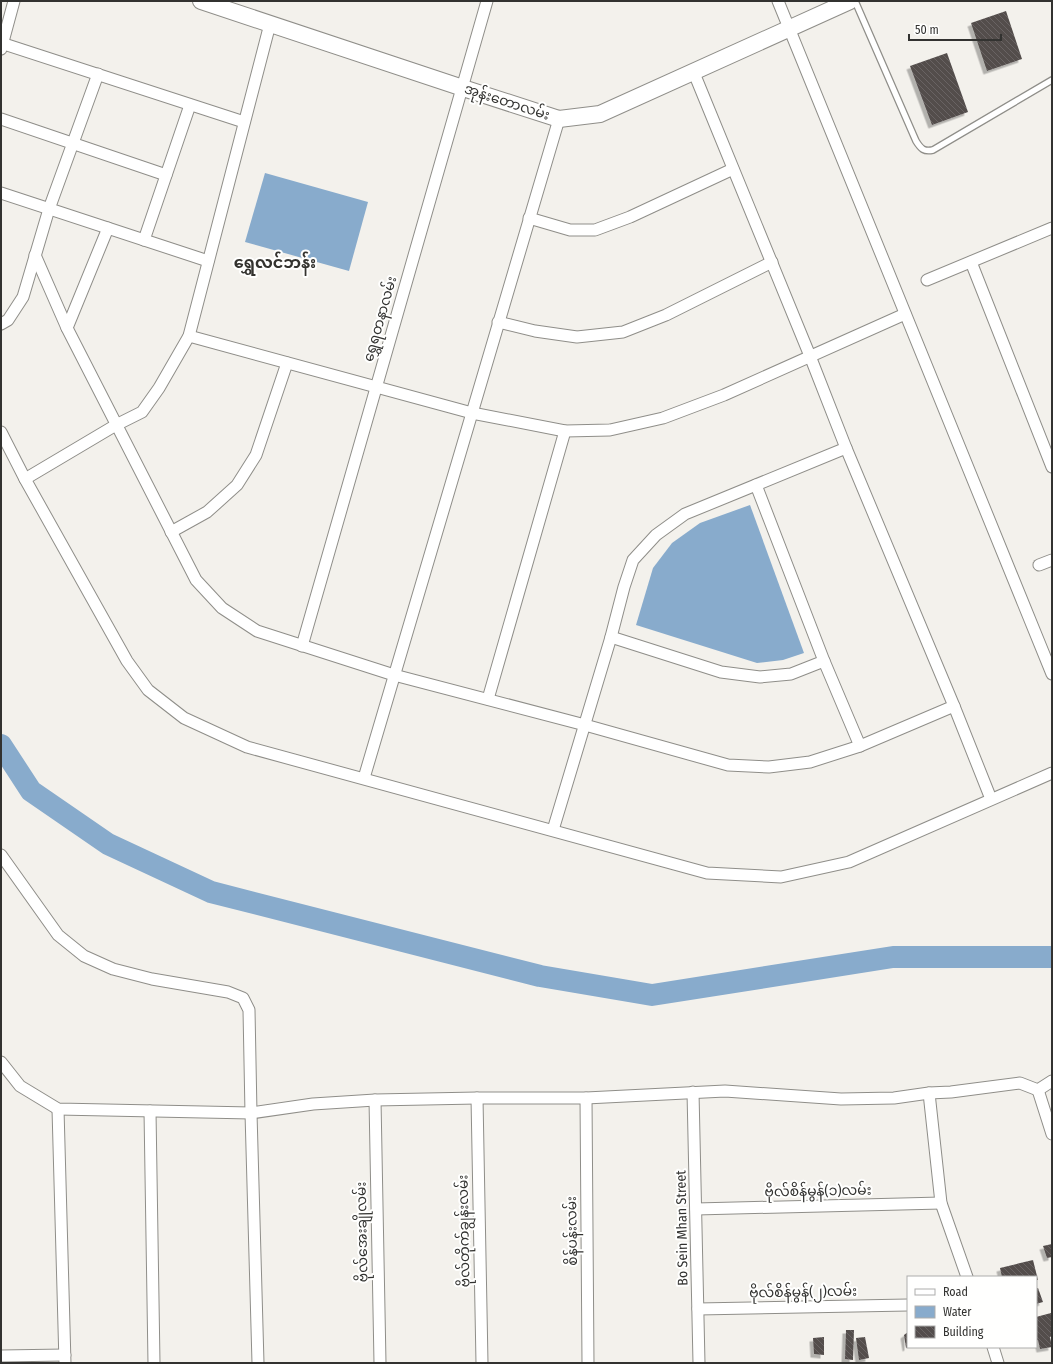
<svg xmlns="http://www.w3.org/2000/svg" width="1053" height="1364" font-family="'Fira Sans Condensed','Noto Sans Myanmar',sans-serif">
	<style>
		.water { fill: #88abcc }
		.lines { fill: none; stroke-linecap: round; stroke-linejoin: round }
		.river { stroke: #88abcc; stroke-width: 22 }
		.building { fill: url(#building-back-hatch); filter: url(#shadow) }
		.lane-casing { stroke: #8f8e89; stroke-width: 8 }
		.street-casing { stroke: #8f8e89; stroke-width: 13 }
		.secondary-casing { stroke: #8f8e89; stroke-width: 18 }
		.lane { stroke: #fff; stroke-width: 5.5 }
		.street { stroke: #fff; stroke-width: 11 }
		.secondary { stroke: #fff; stroke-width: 16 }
		.labels { text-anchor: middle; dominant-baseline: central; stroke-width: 4; stroke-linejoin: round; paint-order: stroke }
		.street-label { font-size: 14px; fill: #323230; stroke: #fffffe }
		.quarter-label { font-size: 16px; font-weight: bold; fill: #34332f; stroke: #fffffe }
	</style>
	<defs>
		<pattern id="building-back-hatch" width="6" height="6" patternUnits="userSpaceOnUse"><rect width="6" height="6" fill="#534d4c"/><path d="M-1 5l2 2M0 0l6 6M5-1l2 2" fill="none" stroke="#696463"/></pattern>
		<filter id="shadow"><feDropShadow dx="-3.5" dy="3.5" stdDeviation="0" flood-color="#0004"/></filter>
	</defs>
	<rect width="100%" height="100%" fill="#f3f1ec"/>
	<g class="water">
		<path d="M265,173L368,202L349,271L245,242Z"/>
		<path d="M750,505L804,653L783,660L757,663L636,625L653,568L672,543L700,523Z"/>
	</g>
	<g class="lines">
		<path class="river" d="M1,745L31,791L108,844L211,892L540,976L652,995L893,957H1052"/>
	</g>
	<g class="building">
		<path d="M1006,11L1022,59L987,71L971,23Z"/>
		<path d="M947,53L968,112L932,125L910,66Z"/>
		<path d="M1052,1244V1257L1047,1258L1043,1246Z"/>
		<path d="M1033,1260L1038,1280H1036V1277H1002L1000,1268Z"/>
		<path d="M1038,1288L1043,1302L1036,1304V1289Z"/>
		<path d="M1051,1313L1052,1336L1050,1337L1052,1347L1040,1349L1038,1340L1036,1341V1317Z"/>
		<path d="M846,1330H854L853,1360L845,1359Z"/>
		<path d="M908,1332V1347L906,1348L904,1335Z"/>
		<path d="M824,1337V1355L814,1354L813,1338Z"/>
		<path d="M865,1337L869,1358L859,1360L856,1338Z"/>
	</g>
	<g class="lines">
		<g class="lane-casing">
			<path id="lane" d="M855,1L916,141C921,149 924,152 933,150L1052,80"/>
		</g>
		<g class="street-casing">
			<g id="street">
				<path d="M778,1L1052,674"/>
				<path d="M1,43L244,122"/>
				<path d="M1,49L14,1"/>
				<path d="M694,73L810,356L846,448L954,706L991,799"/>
				<path d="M1,119L166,175"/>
				<path d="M1,193L208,261"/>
				<path d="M529,218L570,230H595L630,217L733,169"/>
				<path d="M144,240L190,105"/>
				<path d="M35,255L67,328L196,580L222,608L257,631L394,675L585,725L728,765L769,767L810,762L860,746L954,706"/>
				<path d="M971,262L1052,467"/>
				<path d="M927,280L1052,228"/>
				<path d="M498,322L535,331L577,337L623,332L666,315L772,262"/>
				<path d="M1,324L8,320L23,297L49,209L98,74"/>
				<path d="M67,328L108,228"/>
				<path d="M189,336L472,413L565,431L610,430L663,418L724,395L905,314"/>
				<path d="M1,432L25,479L127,661L148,690L184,718L247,747L707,873L781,877L849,862L1052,773"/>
				<path d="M25,479L116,425L142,412L159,388L189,336L270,24"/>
				<path d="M756,485L824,661L860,746"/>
				<path d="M171,532L207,512L237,485L256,455L287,363"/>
				<path d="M1039,565L1052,560"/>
				<path d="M611,637L721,672L760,677L791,674L824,661"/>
				<path d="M302,646L487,1"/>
				<path d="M488,699L565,431"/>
				<path d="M364,778L559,119"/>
				<path d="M553,830L611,637L624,587L633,560L656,535L685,514L846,448"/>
				<path d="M1,855L58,935L84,956L113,969L152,979L228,992L243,998L249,1010L251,1113L258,1363"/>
				<path d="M1,1062L20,1086L58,1109L251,1113L313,1104L375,1100L477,1098H586L725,1091L841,1099L894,1098L929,1093L951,1092L1020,1083L1038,1090L1052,1081"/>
				<path d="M1038,1090L1052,1134"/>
				<path d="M693,1092L699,1363"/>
				<path d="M929,1093L941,1203L967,1277"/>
				<path d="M477,1098L482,1363"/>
				<path d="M586,1098L588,1363"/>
				<path d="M375,1100L380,1363"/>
				<path d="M58,1109L65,1363"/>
				<path d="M150,1111L154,1363"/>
				<path d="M696,1209L941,1203"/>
				<path d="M698,1309L908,1305"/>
				<path d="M993,1347L998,1363"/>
				<path d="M1,1356L65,1355"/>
			</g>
		</g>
		<g class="secondary-casing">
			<path id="secondary" d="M201,1L463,88L559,119L600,114L850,1"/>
		</g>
		<use href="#lane" class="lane"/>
		<use href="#street" class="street"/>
		<use href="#secondary" class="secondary"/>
	</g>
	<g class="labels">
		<g class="street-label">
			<text transform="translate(507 102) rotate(18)">အုန်းတောလမ်း</text>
			<text transform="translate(380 319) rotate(-74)">ရွှေရတနာလမ်း</text>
			<text transform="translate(818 1191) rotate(-1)">ဗိုလ်စိန်မွန်(၁)လမ်း</text>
			<text transform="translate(682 1228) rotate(-91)">Bo Sein Mhan Street</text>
			<text transform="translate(464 1231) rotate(-91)">ဗိုလ်တိုက်ချွန်းလမ်း</text>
			<text transform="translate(572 1231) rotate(-91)">စိန်ပန်းလမ်း</text>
			<text transform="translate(362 1232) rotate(-91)">ဗိုလ်အေးချိုလမ်း</text>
			<text transform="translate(803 1292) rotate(-1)">ဗိုလ်စိန်မွန်(၂)လမ်း</text>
		</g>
		<g class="quarter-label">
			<text x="275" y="262">ရွှေလင်ဘန်း</text>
		</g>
	</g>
	<rect width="1053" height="1364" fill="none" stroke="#323230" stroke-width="4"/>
	<rect x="907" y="1276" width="130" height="72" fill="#fffffe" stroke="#adadac"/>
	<rect x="915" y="1289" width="20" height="6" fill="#ffffff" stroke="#adadac"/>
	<text x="943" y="1296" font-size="12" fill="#323230">Road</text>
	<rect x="915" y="1306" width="20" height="12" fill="#88abcc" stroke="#adadac"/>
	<text x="943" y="1316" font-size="12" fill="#323230">Water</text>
	<rect x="915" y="1326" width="20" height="12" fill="url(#building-back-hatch)" stroke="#adadac"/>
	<text x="943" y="1336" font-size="12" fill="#323230">Building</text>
	<path d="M909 34v6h92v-6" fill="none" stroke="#323230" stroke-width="2"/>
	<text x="915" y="34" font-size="12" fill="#323230" stroke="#fffffe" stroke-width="3" paint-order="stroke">50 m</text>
</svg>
